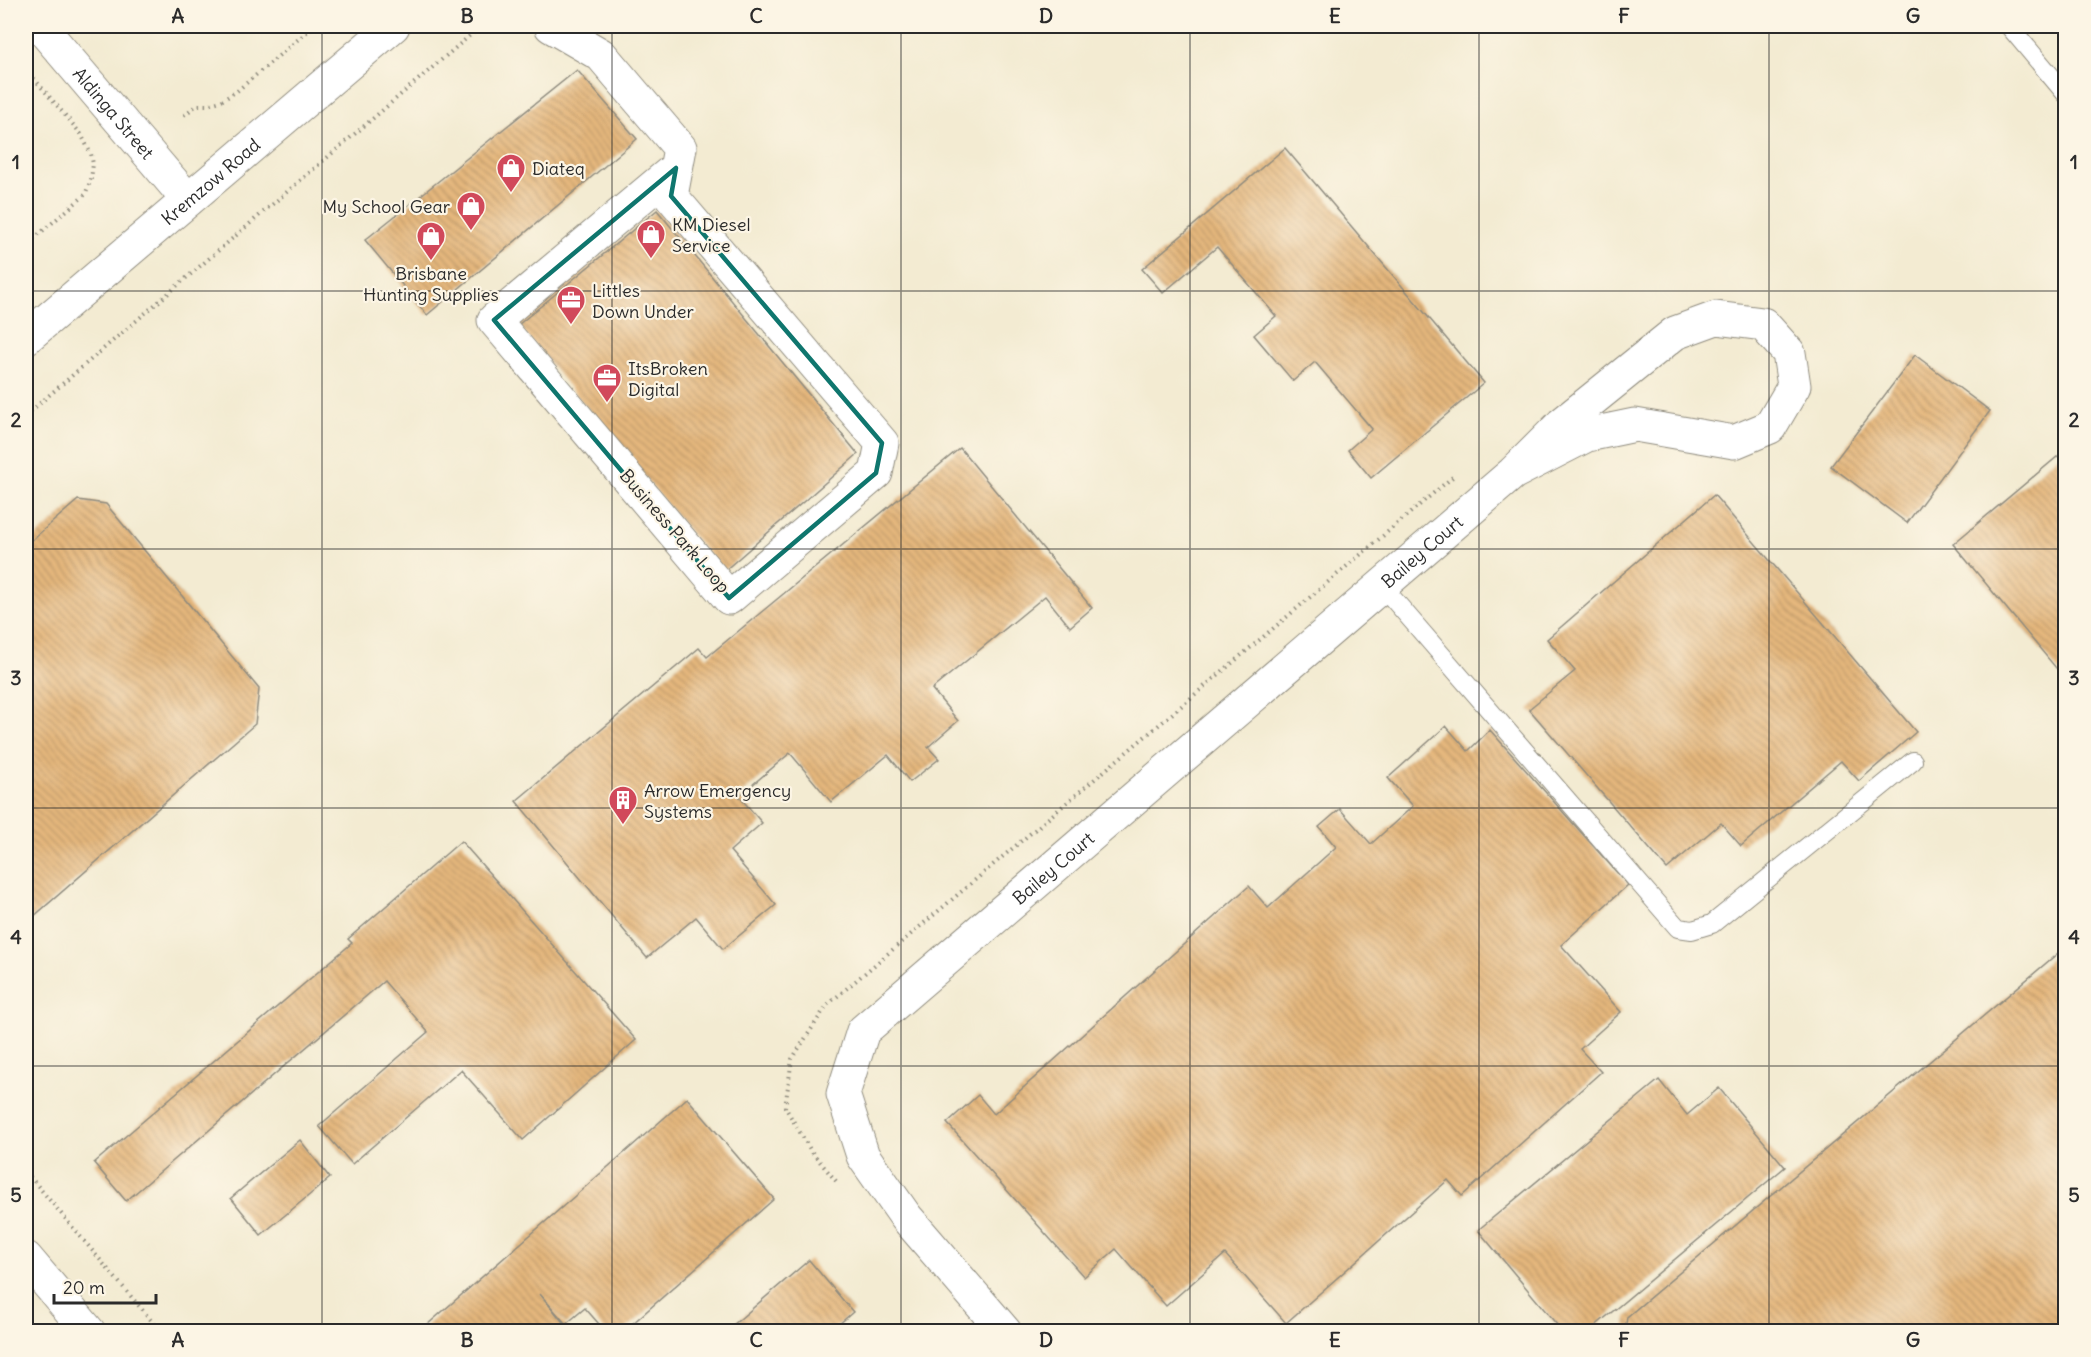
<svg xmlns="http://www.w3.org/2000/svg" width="2091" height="1357" font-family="Delius,sans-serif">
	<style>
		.building { fill: url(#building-back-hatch) }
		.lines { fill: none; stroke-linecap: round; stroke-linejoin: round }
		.service-casing { stroke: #8f8b7e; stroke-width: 20 }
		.minor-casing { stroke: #8f8b7e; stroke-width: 35 }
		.tertiary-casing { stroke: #8f8b7e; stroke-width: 35 }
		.path { stroke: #8f8b7e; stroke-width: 4; stroke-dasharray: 1.5 4.5; stroke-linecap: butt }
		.service { stroke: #fff; stroke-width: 18 }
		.minor { stroke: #fff; stroke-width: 33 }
		.tertiary { stroke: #fff; stroke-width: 33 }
		.marked { fill: none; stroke: #0f766e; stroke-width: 4.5; stroke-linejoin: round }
		.grid { fill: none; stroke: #2b2b2b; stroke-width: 1.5; stroke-opacity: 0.55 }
		.labels { text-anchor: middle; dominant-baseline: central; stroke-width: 4.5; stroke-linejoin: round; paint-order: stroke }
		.street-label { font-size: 18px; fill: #2b2b2b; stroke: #fcf5e5 }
		.poi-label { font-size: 18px; fill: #2b2b2b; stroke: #fcf5e5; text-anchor: start }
		.neatline { fill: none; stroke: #2b2b2b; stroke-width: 2 }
		.grid-label { font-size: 20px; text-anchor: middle; font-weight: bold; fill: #2b2b2b }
	</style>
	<defs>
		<pattern id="building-back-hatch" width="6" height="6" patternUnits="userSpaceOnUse" patternTransform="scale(1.5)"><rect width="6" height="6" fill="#e5b77d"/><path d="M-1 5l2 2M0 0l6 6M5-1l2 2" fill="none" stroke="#ba9567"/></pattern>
	</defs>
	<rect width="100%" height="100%" fill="#fcf5e5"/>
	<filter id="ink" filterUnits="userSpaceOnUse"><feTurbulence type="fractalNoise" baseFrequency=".0167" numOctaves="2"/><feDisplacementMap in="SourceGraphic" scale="12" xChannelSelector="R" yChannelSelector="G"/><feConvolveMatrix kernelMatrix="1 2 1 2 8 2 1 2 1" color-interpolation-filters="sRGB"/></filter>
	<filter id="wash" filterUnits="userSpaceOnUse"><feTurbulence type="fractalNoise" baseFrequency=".008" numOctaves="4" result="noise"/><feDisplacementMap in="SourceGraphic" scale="24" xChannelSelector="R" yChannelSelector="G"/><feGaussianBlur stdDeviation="1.35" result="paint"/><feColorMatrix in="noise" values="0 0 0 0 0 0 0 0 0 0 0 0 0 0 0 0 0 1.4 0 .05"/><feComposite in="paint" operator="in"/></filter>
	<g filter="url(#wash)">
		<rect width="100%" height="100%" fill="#f3ebd2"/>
		<g id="blocks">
			<g class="building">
				<path d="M577,70L637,139L427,315L365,240Z"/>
				<path d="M1285,148L1484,383L1371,478L1348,450L1372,429L1315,362L1293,381L1254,335L1276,316L1217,247L1163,293L1142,269Z"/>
				<path d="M657,210L858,454L723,572L518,325Z"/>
				<path d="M1915,355L1990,411L1907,523L1831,466Z"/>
				<path d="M960,448L1092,608L1070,627L1045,596L932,689L958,721L928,747L939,759L910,782L888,755L831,802L790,753L739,796L762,823L730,851L776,905L723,949L696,917L647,958L516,801L699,648L707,657Z"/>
				<path d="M2064,451L2066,453V680L1953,544Z"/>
				<path d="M1714,495L1916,732L1859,781L1841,761L1741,846L1721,823L1667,869L1529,709L1575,671L1547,639Z"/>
				<path d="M78,500L106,504L259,689L255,724L26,923V545Z"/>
				<path d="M1446,726L1468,751L1490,730L1628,885L1561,945L1621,1012L1580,1049L1601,1072L1462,1196L1448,1180L1286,1323L1225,1254L1166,1306L1116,1249L1084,1277L947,1123L978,1095L994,1114L1249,886L1268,908L1336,847L1319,827L1340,809L1371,844L1413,806L1388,778Z"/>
				<path d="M461,841L636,1040L523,1140L461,1070L352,1164L319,1126L428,1032L384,981L126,1201L94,1163L352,943L348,939Z"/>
				<path d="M2064,948H2066V1332H1625L1627,1317Z"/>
				<path d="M1659,1080L1687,1115L1719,1088L1785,1167L1588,1332H1563L1478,1230Z"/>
				<path d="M687,1098L774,1199L623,1332H606L585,1308L566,1324L540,1294L571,1332H419Z"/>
				<path d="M300,1140L330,1178L261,1235L231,1198Z"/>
				<path d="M809,1260L853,1312L830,1332H725Z"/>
			</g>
		</g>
	</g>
	<g filter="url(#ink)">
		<use href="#blocks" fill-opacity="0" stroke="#8f8b7e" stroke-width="1.5"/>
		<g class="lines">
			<g class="service-casing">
				<g id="service">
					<path d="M2009,26L2066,94"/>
					<path d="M1382,586L1678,928L1692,930L1712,924L1913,761"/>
				</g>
			</g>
			<g class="minor-casing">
				<g id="minor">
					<path id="s1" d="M40,26L188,200"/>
					<path d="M551,26L601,55L680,148L671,196L882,443L876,473L729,598L494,320L676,168"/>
					<path id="s2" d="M1005,1332L906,1217L863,1156L843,1094L863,1031L1513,473L1562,424L1675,333L1716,318L1763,324L1789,353L1794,386L1770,427L1734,442L1635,425L1587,435L1513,473"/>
				</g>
			</g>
			<g class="tertiary-casing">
				<g id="tertiary">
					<path id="s3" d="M26,338L393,26"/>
					<path d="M26,1258L89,1332"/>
				</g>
			</g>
			<g class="path">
				<path d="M26,69L81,134L91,154L93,164L91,179L85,195L26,245"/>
				<path d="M184,115L197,105H207L221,101L237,91L314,26"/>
				<path d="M26,415L481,26"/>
				<path d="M26,1172L161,1332"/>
				<path d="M836,1181L811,1151L785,1107L792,1059L827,1005L1455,475"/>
			</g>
			<use href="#service" class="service"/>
			<use href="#minor" class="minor"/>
			<use href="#tertiary" class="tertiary"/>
		</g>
	</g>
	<path class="marked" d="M676,168L671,196L882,443L876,473L729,598L494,320Z"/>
	<path class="grid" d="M322,26V1332M612,26V1332M901,26V1332M1190,26V1332M1479,26V1332M1769,26V1332M26,291H2066M26,549H2066M26,808H2066M26,1066H2066"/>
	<defs>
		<g id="shop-pin" transform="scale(1.5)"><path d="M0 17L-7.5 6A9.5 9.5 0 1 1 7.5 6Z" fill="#d1495b" stroke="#fcf5e5"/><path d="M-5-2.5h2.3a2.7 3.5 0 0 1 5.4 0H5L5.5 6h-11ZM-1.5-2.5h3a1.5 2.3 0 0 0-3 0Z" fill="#fff"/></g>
		<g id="office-pin" transform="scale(1.5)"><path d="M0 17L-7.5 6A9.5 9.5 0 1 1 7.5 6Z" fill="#d1495b" stroke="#fcf5e5"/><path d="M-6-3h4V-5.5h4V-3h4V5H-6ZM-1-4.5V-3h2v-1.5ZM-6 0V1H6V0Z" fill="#fff"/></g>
		<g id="building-pin" transform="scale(1.5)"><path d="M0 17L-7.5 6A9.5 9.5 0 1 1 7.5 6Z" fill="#d1495b" stroke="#fcf5e5"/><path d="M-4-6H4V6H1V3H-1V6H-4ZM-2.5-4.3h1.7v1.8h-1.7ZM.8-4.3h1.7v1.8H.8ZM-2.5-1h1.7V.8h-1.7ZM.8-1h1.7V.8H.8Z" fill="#fff"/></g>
	</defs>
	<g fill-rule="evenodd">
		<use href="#shop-pin" x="511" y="168"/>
		<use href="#shop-pin" x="471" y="206"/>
		<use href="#shop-pin" x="651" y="234"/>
		<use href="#shop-pin" x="431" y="236"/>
		<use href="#office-pin" x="571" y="300"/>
		<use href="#office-pin" x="607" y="378"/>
		<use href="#building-pin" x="623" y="800"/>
	</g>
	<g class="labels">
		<g class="street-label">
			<text stroke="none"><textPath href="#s1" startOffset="114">Aldinga Street</textPath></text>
			<text stroke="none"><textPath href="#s3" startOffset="242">Kremzow Road</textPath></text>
			<text transform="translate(675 531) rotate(49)">Business Park Loop</text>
			<text stroke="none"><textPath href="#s2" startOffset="1094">Bailey Court</textPath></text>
			<text stroke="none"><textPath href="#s2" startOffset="608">Bailey Court</textPath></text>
		</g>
		<g class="poi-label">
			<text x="532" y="168">Diateq</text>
			<text x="450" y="206" text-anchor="end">My School Gear</text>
			<text x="672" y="224">KM Diesel<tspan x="672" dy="21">Service</tspan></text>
			<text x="431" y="273" text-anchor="middle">Brisbane<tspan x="431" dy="21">Hunting Supplies</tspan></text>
			<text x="592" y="290">Littles<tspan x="592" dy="21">Down Under</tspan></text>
			<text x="628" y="368">ItsBroken<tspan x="628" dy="21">Digital</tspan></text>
			<text x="644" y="790">Arrow Emergency<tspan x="644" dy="21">Systems</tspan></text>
		</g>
	</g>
	<rect width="2091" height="1357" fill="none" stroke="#fcf5e5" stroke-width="66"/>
	<path d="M54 1294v9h102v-9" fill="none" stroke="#2b2b2b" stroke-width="3"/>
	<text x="63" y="1294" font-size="18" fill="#2b2b2b" stroke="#fcf5e5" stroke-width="4.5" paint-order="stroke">20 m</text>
	<rect x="33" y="33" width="2025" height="1291" class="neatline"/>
	<g class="grid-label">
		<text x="178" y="23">A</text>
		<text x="467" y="23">B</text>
		<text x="756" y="23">C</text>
		<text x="1046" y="23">D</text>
		<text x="1335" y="23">E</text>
		<text x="1624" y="23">F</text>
		<text x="1913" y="23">G</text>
		<text x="16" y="169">1</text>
		<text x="2074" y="169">1</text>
		<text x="16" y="427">2</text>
		<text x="2074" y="427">2</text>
		<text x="16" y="685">3</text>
		<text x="2074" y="685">3</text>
		<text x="16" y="944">4</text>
		<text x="2074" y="944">4</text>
		<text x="16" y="1202">5</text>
		<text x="2074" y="1202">5</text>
		<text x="178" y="1347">A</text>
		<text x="467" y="1347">B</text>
		<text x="756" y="1347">C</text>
		<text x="1046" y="1347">D</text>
		<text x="1335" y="1347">E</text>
		<text x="1624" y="1347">F</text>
		<text x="1913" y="1347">G</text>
	</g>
</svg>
